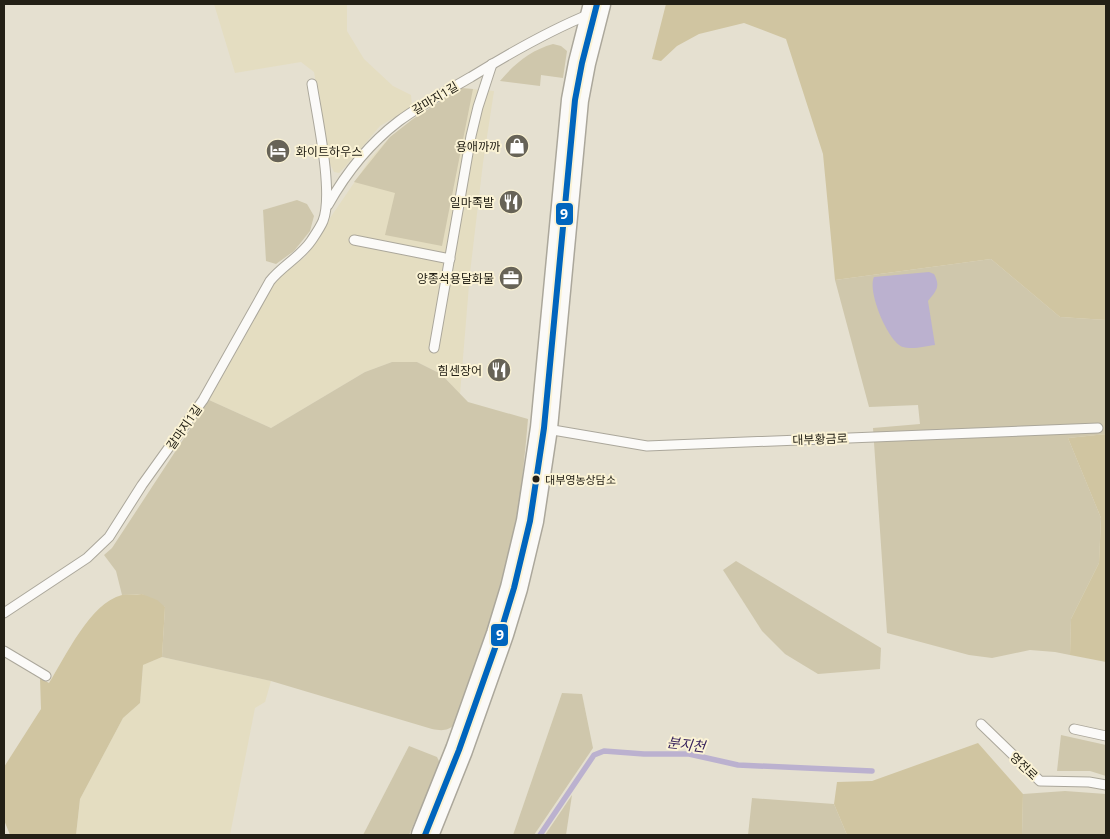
<svg xmlns="http://www.w3.org/2000/svg" width="1110" height="839" font-family="'Open Sans','Noto Sans KR',sans-serif">
	<style>
		.built { fill: #e4ddc1 }
		.green { fill: #cfc7ac }
		.forest { fill: #d0c5a1 }
		.water { fill: #bbb1cf }
		.lines { fill: none; stroke-linecap: round; stroke-linejoin: round }
		.stream { stroke: #bbb1cf; stroke-width: 5.5 }
		.lane-casing { stroke: #aba79b; stroke-width: 11 }
		.secondary-casing { stroke: #aba79b; stroke-width: 29 }
		.lane { stroke: #fbfaf8; stroke-width: 9 }
		.secondary { stroke: #fbfaf8; stroke-width: 26 }
		.bus-1-casing { stroke: #fbf3d5; stroke-width: 10 }
		.bus-1 { stroke: #0065bd; stroke-width: 6 }
		.bus-dot { fill: #232016; stroke: #fbf3d5; stroke-width: 2 }
		.labels { text-anchor: middle; dominant-baseline: central; stroke-width: 4; stroke-linejoin: round; paint-order: stroke }
		.bus-label { font-size: 11px; fill: #232016; stroke: #fbf3d5; text-anchor: start }
		.street-label { font-size: 12px; fill: #232016; stroke: #fbf3d5 }
		.poi-label { font-size: 12px; fill: #232016; stroke: #fbf3d5; text-anchor: end }
		.water-label { font-size: 14px; font-style: italic; fill: #35205b; stroke: #fbf3d5 }
		.line-badge { stroke: #fbf3d5; stroke-width: 2 }
		.badge-label { font-size: 14px; text-anchor: middle; font-weight: bold; fill: #fff }
	</style>
	<rect width="100%" height="100%" fill="#e5e0d0"/>
	<g class="built">
		<path d="M214,4H347V31L364,59L393,86L411,95L412,107L380,126L344,168L339,173L334,172L329,162L314,72L301,62L235,73Z"/>
		<path d="M461,88L494,91L483,163L470,273L460,394L441,374L417,362H392L365,372L271,428L209,400L277,279L305,257L320,237L330,218L371,158L390,137L413,119Z"/>
		<path d="M162,657L271,681L265,702L255,708L230,835H76L80,799L123,718L140,703L143,665Z"/>
	</g>
	<g class="green">
		<path d="M553,44L561,46L567,51L563,78L541,75L540,86L500,81C514,64 531,50 553,44Z"/>
		<path d="M461,88L473,89L442,246L385,235L395,193L354,182L390,137L413,119Z"/>
		<path d="M297,200L307,204L314,216L310,231L294,251L276,264L266,261L263,210Z"/>
		<path d="M991,259L1060,317L1106,320V434L1068,438L1101,518L1099,563L1071,619L1070,655L1055,652L1030,650L992,658L969,655L887,633L873,428L920,424L918,405L869,407L835,280Z"/>
		<path d="M392,362H417L441,374L468,402L528,419C524,467 519,514 507,561C494,617 474,670 455,724C448,731 442,731 432,729L271,681L162,657L165,607L142,594L122,595L116,571L104,555L112,548L209,400L271,428L365,372Z"/>
		<path d="M736,561L881,648L880,669L818,674L785,654L762,631L723,570Z"/>
		<path d="M562,693L582,694L593,748L534,835H513Z"/>
		<path d="M1061,735L1106,745V776L1090,771H1057Z"/>
		<path d="M409,746L437,757L440,763L409,835H363Z"/>
		<path d="M1065,791L1106,794V835H1022L1023,794Z"/>
		<path d="M572,795L566,835H545Z"/>
		<path d="M752,798L834,804L847,835H748Z"/>
	</g>
	<g class="forest">
		<path d="M666,4H1106V320L1060,317L991,259L835,280L823,154L786,39L744,23L699,34L677,46L661,61L652,59Z"/>
		<path d="M1106,434V662L1070,655L1071,619L1099,563L1101,518L1068,438Z"/>
		<path d="M142,594L157,600L165,607L162,657L143,665L140,703L123,718L80,799L76,835H10L4,820V767L41,709L40,678L49,683C66,656 90,603 122,595C128,594 136,595 142,594Z"/>
		<path d="M978,743L1023,794L1022,835H847L834,804L837,782L872,781Z"/>
	</g>
	<path class="water" d="M929,272L934,274C941,287 936,291 928,301L935,345C926,346 913,350 903,347C888,342 867,291 874,277Z"/>
	<g class="lines">
		<path class="stream" d="M540,835L594,755L604,751L644,754H689L738,765L872,771"/>
		<g class="lane-casing">
			<g id="lane">
				<path d="M328,205C346,173 370,143 399,121C422,104 447,91 471,77C510,53 548,31 590,14"/>
				<path d="M354,240L450,259"/>
				<path d="M434,348L471,136L478,107L492,64"/>
				<path d="M547,429L647,446L1098,428"/>
				<path d="M4,613L87,558L109,537L142,485L203,400L270,281C282,266 300,257 311,241C315,235 320,228 323,221C334,193 317,116 312,84"/>
				<path d="M4,651L46,676"/>
				<path d="M981,724L1040,781L1089,782L1106,785"/>
				<path d="M1074,729L1106,736"/>
			</g>
		</g>
		<g class="secondary-casing">
			<path id="secondary" d="M425,835L459,750L500,634L514,588L530,521L544,428L575,100L582,63L597,4"/>
		</g>
		<use href="#lane" class="lane"/>
		<use href="#secondary" class="secondary"/>
		<g class="bus-1-casing">
			<path id="bus-1" d="M425,835L459,750L500,634L514,588L530,521L544,428L575,100L582,63L597,4"/>
		</g>
		<use href="#bus-1" class="bus-1"/>
	</g>
	<defs>
		<g id="shop-disc" transform="scale(1.25)"><circle r="9.5" fill="#676357" stroke="#fbf3d5"/><path d="M-5-2.5h2.3a2.7 3.5 0 0 1 5.4 0H5L5.5 6h-11ZM-1.5-2.5h3a1.5 2.3 0 0 0-3 0Z" fill="#fff"/></g>
		<g id="hotel-disc" transform="scale(1.25)"><circle r="9.5" fill="#676357" stroke="#fbf3d5"/><path d="M-6-4.5h1.5V1H6V5H4.5V3h-9V5H-6ZM-4 0a1.8 1.8 0 1 1 3.6 0ZM.5 0V-2.5h3Q6-2.5 6 0Z" fill="#fff"/></g>
		<g id="restaurant-disc" transform="scale(1.25)"><circle r="9.5" fill="#676357" stroke="#fbf3d5"/><path d="M-5-6h1v4h1v-4h1v4h1v-4h1v5L-1.5 .5V6h-2V.5L-5-1ZM5-6V6H3V1.5H1.5Q1.5-4 5-6Z" fill="#fff"/></g>
		<g id="office-disc" transform="scale(1.25)"><circle r="9.5" fill="#676357" stroke="#fbf3d5"/><path d="M-6-3h4V-5.5h4V-3h4V5H-6ZM-1-4.5V-3h2v-1.5ZM-6 0V1H6V0Z" fill="#fff"/></g>
	</defs>
	<g fill-rule="evenodd">
		<use href="#shop-disc" x="517" y="146"/>
		<use href="#hotel-disc" x="278" y="151"/>
		<use href="#restaurant-disc" x="511" y="202"/>
		<use href="#office-disc" x="511" y="278"/>
		<use href="#restaurant-disc" x="499" y="370"/>
	</g>
	<circle class="bus-dot" cx="536" cy="479" r="4.5"/>
	<g class="labels">
		<g class="bus-label">
			<text x="545" y="479">대부영농상담소</text>
		</g>
		<g class="street-label">
			<text transform="translate(435 98) rotate(-31)">갈마지1길</text>
			<text transform="translate(184 427) rotate(-55)">갈마지1길</text>
			<text transform="translate(820 439) rotate(-2)">대부황금로</text>
			<text transform="translate(1024 766) rotate(44)">영전로</text>
		</g>
		<g class="poi-label">
			<text x="500" y="146">용애까까</text>
			<text x="296" y="151" text-anchor="start">화이트하우스</text>
			<text x="494" y="202">일마족발</text>
			<text x="494" y="278">양종석용달화물</text>
			<text x="482" y="370">힘센장어</text>
		</g>
		<g class="water-label">
			<text transform="translate(686 744) rotate(7)">분지천</text>
		</g>
	</g>
	<g class="line-badge">
		<rect x="555" y="202" width="19" height="24" rx="5" fill="#0065bd"/>
		<rect x="490" y="623" width="19" height="24" rx="5" fill="#0065bd"/>
	</g>
	<g class="badge-label">
		<text x="564" y="219">9</text>
		<text x="500" y="640">9</text>
	</g>
	<rect width="1110" height="839" fill="none" stroke="#232016" stroke-width="10"/>
</svg>
